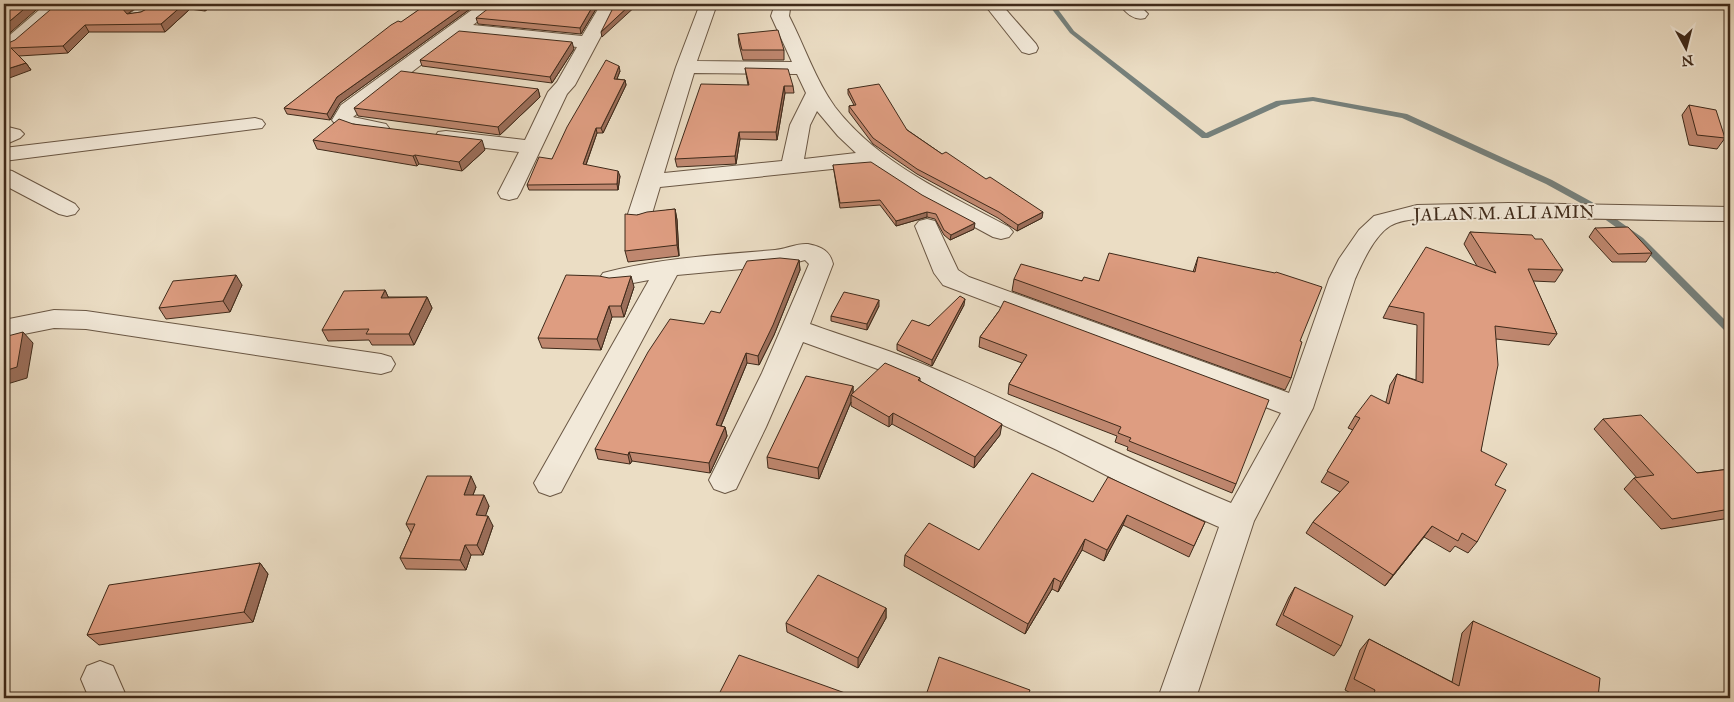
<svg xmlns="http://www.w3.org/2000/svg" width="1734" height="702" font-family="'IM FELL Great Primer',serif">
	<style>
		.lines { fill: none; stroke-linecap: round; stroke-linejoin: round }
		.stream { fill: #76807b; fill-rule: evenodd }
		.minor-casing { stroke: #6a5744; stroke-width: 2 }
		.minor { fill: #f2e9d9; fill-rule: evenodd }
		.wall { fill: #bf876f; stroke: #3f2a1a }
		.shaded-wall { fill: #9b6e5a; stroke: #3f2a1a }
		.building { fill: #de9d81; stroke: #3f2a1a }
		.labels { text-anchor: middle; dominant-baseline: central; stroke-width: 4; stroke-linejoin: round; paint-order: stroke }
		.street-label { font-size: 18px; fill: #3f2a1a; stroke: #f2e9d9 }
	</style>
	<rect width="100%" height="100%" fill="#ebddc4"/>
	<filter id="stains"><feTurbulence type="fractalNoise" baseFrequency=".004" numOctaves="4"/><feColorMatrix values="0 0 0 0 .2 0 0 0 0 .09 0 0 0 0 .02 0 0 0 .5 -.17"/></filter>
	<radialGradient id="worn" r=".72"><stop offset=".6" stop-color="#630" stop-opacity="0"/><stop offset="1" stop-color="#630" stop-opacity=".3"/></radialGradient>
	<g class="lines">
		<path class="stream" d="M1048,4H1054L1074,31L1206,133L1276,101L1313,97L1407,114L1552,180L1592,202L1643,238L1730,325V334L1727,333L1637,242L1586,206L1546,184L1402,118L1313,101L1281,105L1208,138H1202L1070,33Z"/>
		<g class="minor-casing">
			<g id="minor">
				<path d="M46,4H65C56,17 19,50 4,54V40Z"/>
				<path d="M143,4H164C157,13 142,22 131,19L128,15Z"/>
				<path d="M480,4H500L473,25L582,36L601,4H618L575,85L567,94L520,193L517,198L509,200L501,198L498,193L519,152L446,143L438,142L435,137L438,132L446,131L525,140L548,92L557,82L577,47L460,35L353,117L386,124L389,128L386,132C374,136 339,131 332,120L341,105Z"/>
				<path d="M700,4H717L697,61L792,62L771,16L775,4H793L790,9L789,16C804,45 816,81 835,107C879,164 948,194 1009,227L1013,232L1009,237L1001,239L993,237L923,199L871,165L660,187L651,217L647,222L639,224L631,222L627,217L676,67ZM694,73L797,74L806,93L790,125L782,161L664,173ZM817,111L838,136L856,153L804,159L810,125Z"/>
				<path d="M984,4H1001L1036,44L1038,48L1036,52L1029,54L1022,52Z"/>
				<path d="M1119,4H1138L1148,14L1145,18C1134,21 1126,13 1119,4Z"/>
				<path d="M255,118L262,120L265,124L262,128L4,161V148Z"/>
				<path d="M4,126L20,130L24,134L20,138L4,145Z"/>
				<path d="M4,169L12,171L75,204L79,209L75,214L67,216L59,214L4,185Z"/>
				<path d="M1509,203L1730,207V221C1642,221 1554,216 1465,218C1445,218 1407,216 1390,226C1374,236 1362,263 1355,279L1313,408L1254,521L1196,698H1158L1219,527L1135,490L1057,450L897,376L803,342L766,427L736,489L725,493L714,489L709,480L762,373L809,264L805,260L786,265L677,275L561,492L550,496L539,492L534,483L649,280L612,287L603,285L599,279L603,273C659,258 717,255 775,250C786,249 797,243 808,244C822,247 830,251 833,264L810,324C846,337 883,348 918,362C1024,406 1125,459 1231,503L1281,413L943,285L934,273L915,226L919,221L927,219L935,221L958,270L969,277L1289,393L1329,279L1339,259L1359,230L1374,216L1417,205Z"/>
				<path d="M54,310L86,311L381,354L391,357L395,364L391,371L381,374L86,329L54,328L4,338V320Z"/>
				<path d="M100,661L113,666L127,698H89L81,679L87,666Z"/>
			</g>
		</g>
		<use href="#minor" class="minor"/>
	</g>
	<g class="wall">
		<path d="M156,4H215L205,11L190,9L165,32H89L68,53L19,56L26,63L31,70L4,45L128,14L141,12Z"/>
		<path d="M427,4H477L340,103L330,120L287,114L284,108Z"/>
		<path d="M599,4L581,34L478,24L476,18Z"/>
		<path d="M738,34L784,50V60H743L739,44Z"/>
		<path d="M574,49L552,83L422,66L420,60Z"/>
		<path d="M745,68L793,86L794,93H785L777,140L740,139L736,164L677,167L675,159L748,85Z"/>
		<path d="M620,71L617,79L625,80L626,85L603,133H597L586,165L620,176L618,190H529L527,185L552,159Z"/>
		<path d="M538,89L540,97L500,135L358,116L354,108Z"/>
		<path d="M848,89L942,154L1042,218L1017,231L998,218L917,174L873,144L849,112V106L854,105L848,94Z"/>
		<path d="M1689,105L1725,138L1717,149L1689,145L1682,115Z"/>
		<path d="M353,124L485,150L462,171L419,164L417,166L317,149L313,140Z"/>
		<path d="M833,165L974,229L950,240L944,235L935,219L927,217L896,226L880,205L840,208L834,171Z"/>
		<path d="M675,209L677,220L679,256L628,262L625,251L637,215Z"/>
		<path d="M1595,228L1652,253L1646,262H1612L1589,237Z"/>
		<path d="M1470,232L1535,239L1563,270L1555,282L1533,281L1557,334L1549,345L1496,339L1481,451L1495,485L1477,542L1468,553L1455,546L1450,552L1424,537L1385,586L1306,533L1313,522L1340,492L1321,482L1353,430L1348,428L1355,416L1386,402L1390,385L1397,374L1416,380L1417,325L1383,318L1389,306L1477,266L1464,244Z"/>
		<path d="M1198,257L1300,341L1291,378L1285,390L1012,291L1014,279L1099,281L1193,272Z"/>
		<path d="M799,260L800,270L774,335L759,365L747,363L721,426L725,427L727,436L710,473L632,461L630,464L598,459L595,449L704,324L720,313Z"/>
		<path d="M242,285L230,312L166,319L159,308Z"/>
		<path d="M634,287L624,317H612L601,350L542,348L538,338Z"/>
		<path d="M385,290L388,297H427L432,308L414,345H372L369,340L328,341L322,330Z"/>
		<path d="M964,305L932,366L897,350V344Z"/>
		<path d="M879,306L867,330L831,321V316Z"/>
		<path d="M999,311L1236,484L1232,493L1127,450L1128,447L1115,442L1117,436L1008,394L1009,384L1022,363L979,347L980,337Z"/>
		<path d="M920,378V381L1000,435L974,468L892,424L889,427L851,406V402L819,479L768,468L767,457L853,386V393Z"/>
		<path d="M1603,419L1697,473L1730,469V518L1661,529L1624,489L1634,478H1637L1594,429Z"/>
		<path d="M476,487L473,495L489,506L485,516L493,526L483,555H471L466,570L406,569L400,558L411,533L406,524Z"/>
		<path d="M1093,502L1205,522L1189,557L1123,525L1104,561L1082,550L1058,592L1052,589L1025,634L904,566L905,555L979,550Z"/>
		<path d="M260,563L268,574L253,622L99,645L87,635Z"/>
		<path d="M1295,587L1341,646L1334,656L1276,625L1289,597Z"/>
		<path d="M886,608V618L858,668L787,632L786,623Z"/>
		<path d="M1473,621L1598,698H1360L1345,690L1360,650L1369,639L1452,682L1462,633Z"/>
	</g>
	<g class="shaded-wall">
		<path d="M30,4H43L4,38V26Z"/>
		<path d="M127,4H141L126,15L122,8Z"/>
		<path d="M184,4H187L190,9L165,32L161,24Z"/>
		<path d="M201,4H215L205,11Z"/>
		<path d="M468,4H477L340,103L330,120L327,114L337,97Z"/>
		<path d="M594,4H599L581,34L580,28Z"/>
		<path d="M631,4H638L602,37L601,32Z"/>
		<path d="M85,25L89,32L68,53L63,46Z"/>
		<path d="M572,42L574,49L552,83L550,77Z"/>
		<path d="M26,63L31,70L4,80V70Z"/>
		<path d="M619,66L620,71L615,84L614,79Z"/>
		<path d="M625,80L626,85L603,133L601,128Z"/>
		<path d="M784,86L785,93L777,140L776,132Z"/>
		<path d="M538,89L540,97L500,135L498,127Z"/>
		<path d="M596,128L597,133L584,170L583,164Z"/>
		<path d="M739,132L740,139L736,164L735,156Z"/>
		<path d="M482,140L485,150L462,171L459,162Z"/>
		<path d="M415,155L419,164L417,166L413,156Z"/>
		<path d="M618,171L620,176L618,190L617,184Z"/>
		<path d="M675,209L677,220L679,256L677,245Z"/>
		<path d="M927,212V217L896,226V221Z"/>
		<path d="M1043,212L1042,218L1017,231L1018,225Z"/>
		<path d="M975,223L974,229L950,240L951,235Z"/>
		<path d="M799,260L800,270L774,335L759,365L758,356Z"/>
		<path d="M236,275L242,285L230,312L223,301Z"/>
		<path d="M631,276L634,287L624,317L621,306Z"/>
		<path d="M385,290L390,301L381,298Z"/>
		<path d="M427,297L432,308L414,345L409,334Z"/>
		<path d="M965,299L964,305L932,366V360Z"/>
		<path d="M879,300V306L867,330V324Z"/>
		<path d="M609,306L612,317L601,350L597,339Z"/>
		<path d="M23,332L33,343L27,378L4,385V371Z"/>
		<path d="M746,353L747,363L717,435L716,425Z"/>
		<path d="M853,386V396L851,395V402L819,479L818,468Z"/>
		<path d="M893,413L892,424L889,427V417Z"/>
		<path d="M1002,424L1000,435L974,468L975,457Z"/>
		<path d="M725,427L727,436L710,473L709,463Z"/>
		<path d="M629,452L632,461L630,464L628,455Z"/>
		<path d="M471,476L476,487L469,505L464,495Z"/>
		<path d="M484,495L489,506L482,526L476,515Z"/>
		<path d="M1127,515L1123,525L1104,561L1107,550Z"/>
		<path d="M488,516L493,526L483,555L477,545Z"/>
		<path d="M1432,526L1424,537L1385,586L1393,575Z"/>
		<path d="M1085,539L1082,550L1058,592L1061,582Z"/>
		<path d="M465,545L471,555L466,570L460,560Z"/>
		<path d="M260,563L268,574L253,622L244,612Z"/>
		<path d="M1054,578L1052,589L1025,634L1028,624Z"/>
		<path d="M886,608V618L858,668V658Z"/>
	</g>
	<g class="building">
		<path d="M4,4H30L4,26Z"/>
		<path d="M57,4H127L122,8L127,14L141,12L156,4H184L161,24L85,25L63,46L11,48L26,63L4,70V45L15,40Z"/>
		<path d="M427,4H468L337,97L327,114L284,108L391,25L398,21L401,22Z"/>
		<path d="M494,4H594L580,28L476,18Z"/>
		<path d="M615,4H631L601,32Z"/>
		<path d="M778,30L784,50H742L738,34Z"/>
		<path d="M459,31L572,42L550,77L420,60Z"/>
		<path d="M606,60L619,66L614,79L625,80L601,128H596L583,164L618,171L617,184L527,185L539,157L552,159L567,127Z"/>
		<path d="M745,68L788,69L793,86H784L776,132H739L735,156L675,159L701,84L749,85Z"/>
		<path d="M401,71L538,89L498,127L354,108Z"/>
		<path d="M879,84L907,130L942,154L946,152L986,179L990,177L1043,212L1018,225L999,212L917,169L873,138L849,106L856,105L848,89Z"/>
		<path d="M1689,105L1716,110L1725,138L1697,135Z"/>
		<path d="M339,119L353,124L482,140L459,162L415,155L413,156L313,140Z"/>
		<path d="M871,162L922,195L975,223L951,235L944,230L936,214L927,212L896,221L880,200L840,203L833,165Z"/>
		<path d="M675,209L677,245L625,251V214L637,215L647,212Z"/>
		<path d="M1628,227L1652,253L1618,254L1595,228Z"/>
		<path d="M1470,232L1532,235L1535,239H1542L1563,270L1528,269L1557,334L1495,326L1498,365L1481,451L1507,464L1495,485L1506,490L1477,542L1462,533L1458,541L1432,526L1393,575L1313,522L1349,482L1327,471L1360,418L1355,416L1371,395L1389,404L1397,374L1423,383L1424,313L1389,306L1426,247L1496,273Z"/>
		<path d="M1109,253L1195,272L1198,257L1275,273L1276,272L1322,287L1300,341L1302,342L1291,378L1014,279L1021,264L1082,281L1084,277L1099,281Z"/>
		<path d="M780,258L799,260L773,325L758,356L746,353L716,425L725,427L709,463L629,452L628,455L595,449L648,352L670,319L704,324L711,311L720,313L747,261Z"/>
		<path d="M236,275L223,301L159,308L173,281Z"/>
		<path d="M566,275L599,276L609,278L631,276L621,306H609L597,339L538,338Z"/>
		<path d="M385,290L381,298L427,297L409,334H366L369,329L322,330L344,291Z"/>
		<path d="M844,292L879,300L867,324L831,316Z"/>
		<path d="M960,296L965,299L932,360L897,344L912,320L929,326Z"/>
		<path d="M1004,301L1269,400L1236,484L1129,441L1131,438L1118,433L1121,427L1009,384L1027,355L980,337L999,311Z"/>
		<path d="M23,332L17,367L4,371V337Z"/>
		<path d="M885,363L920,378L918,380L1002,424L975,457L893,413L889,417L851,395Z"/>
		<path d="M806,376L853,386L818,468L767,457Z"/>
		<path d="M1641,415L1697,473L1730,469V509L1672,519L1634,478L1654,475L1603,419Z"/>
		<path d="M1032,473L1093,502L1108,477L1205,522L1194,546L1127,515L1107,550L1085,539L1061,582L1054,578L1028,624L905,555L929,523L979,550Z"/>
		<path d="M427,476H471L464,495H484L476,515L488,516L477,545H465L460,560L400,558L415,524H406Z"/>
		<path d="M260,563L244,612L87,635L109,585Z"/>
		<path d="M818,575L886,608L858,658L786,623Z"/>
		<path d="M1295,587L1353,616L1341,646L1283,615Z"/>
		<path d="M1473,621L1600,678L1598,698H1372L1375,690L1354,679L1369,639L1459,686Z"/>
		<path d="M739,655L859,698H717Z"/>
		<path d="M939,657L1030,690L1027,698H925Z"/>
	</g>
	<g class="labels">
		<g class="street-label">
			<text transform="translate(1504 213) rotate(-1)">JALAN M. ALI AMIN</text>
		</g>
	</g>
	<rect width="1734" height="702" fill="none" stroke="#ebddc4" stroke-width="20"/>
	<rect x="5" y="5" width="1724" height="692" fill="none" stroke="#3f2a1a" stroke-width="2.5"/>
	<rect x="10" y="10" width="1714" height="682" fill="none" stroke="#3f2a1a"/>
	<g transform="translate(1686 48) rotate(173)" stroke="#f2e9d9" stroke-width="4" paint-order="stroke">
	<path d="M0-4L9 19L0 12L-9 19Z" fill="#3f2a1a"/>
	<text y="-8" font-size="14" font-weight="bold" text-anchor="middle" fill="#3f2a1a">N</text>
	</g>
	<rect width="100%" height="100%" filter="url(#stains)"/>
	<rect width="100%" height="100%" fill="url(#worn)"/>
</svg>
